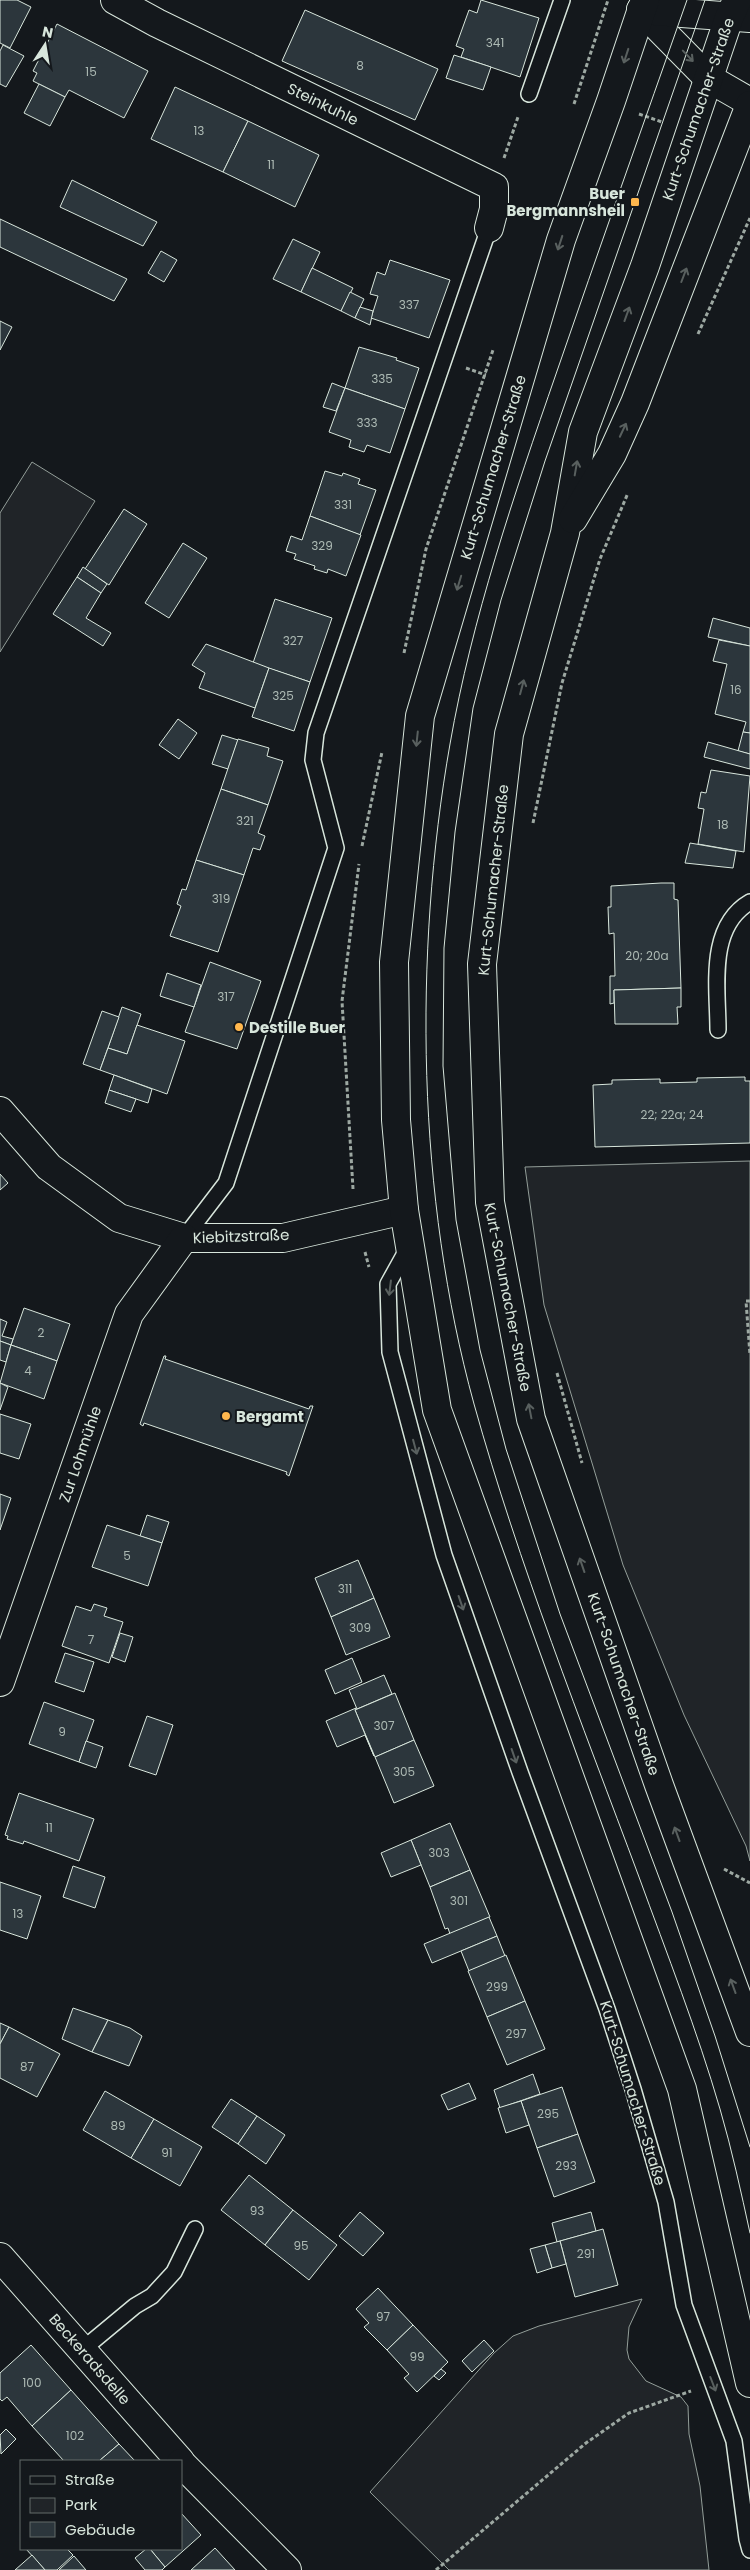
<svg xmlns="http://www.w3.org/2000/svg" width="750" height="2570" font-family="Poppins,sans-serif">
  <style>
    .green { fill: #202428; stroke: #939e99 }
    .building { fill: #2c363c; stroke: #d8e6dc }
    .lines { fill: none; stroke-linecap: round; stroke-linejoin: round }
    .lane-casing { stroke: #d8e6dc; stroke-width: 18 }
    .street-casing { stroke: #d8e6dc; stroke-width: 30 }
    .secondary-casing { stroke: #d8e6dc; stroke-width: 30 }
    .primary-casing { stroke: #d8e6dc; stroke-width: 30 }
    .path { stroke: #9da8a2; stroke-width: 3; stroke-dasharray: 4 2.5; stroke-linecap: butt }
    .lane { stroke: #14181c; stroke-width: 15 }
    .street { stroke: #14181c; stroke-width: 28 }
    .secondary { stroke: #14181c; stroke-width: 28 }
    .primary { stroke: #14181c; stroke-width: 28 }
    .tram { stroke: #d8e6dc; stroke-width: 1 }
    .oneway { stroke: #59605f }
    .poi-dot { fill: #ffb74d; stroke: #14181c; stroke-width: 2 }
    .labels { text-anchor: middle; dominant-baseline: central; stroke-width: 4; stroke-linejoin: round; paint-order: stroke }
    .number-label { font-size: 12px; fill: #adbab4 }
    .street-label { font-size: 15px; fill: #d8e6dc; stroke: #14181c }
    .poi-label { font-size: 15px; font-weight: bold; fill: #d8e6dc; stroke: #14181c; text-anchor: start }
  </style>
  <rect width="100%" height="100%" fill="#14181c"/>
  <g class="green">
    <polygon points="32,462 95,501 0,652 0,513"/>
    <polygon points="750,1161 750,1861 746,1846 684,1715 623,1565 544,1305 525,1167"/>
    <polygon points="642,2299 629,2327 627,2350 629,2359 646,2381 681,2397 688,2406 689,2434 700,2486 709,2570 449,2570 370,2492 494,2353 513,2336 539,2326"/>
  </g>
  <g class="building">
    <polygon points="0,0 17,0 31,7 10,48 0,43"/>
    <polygon points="481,0 539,18 520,77 461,57 464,49 456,46 469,10 477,13"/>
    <polygon points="305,10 438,69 415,120 282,61"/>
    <polygon points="57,24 148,71 124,118 69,90 65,97 33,81 37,73 33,71"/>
    <polygon points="3,45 24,56 6,87 0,84 0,51"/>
    <polygon points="454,55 491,67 483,90 446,78"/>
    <polygon points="39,84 65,97 50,126 24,113"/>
    <polygon points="175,87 248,121 223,172 151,139"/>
    <polygon points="248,121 319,155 295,207 223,172"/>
    <polygon points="72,180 157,222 143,246 60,207"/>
    <polygon points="0,219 127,279 114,301 0,247"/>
    <polygon points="293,239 320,252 301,292 273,279"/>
    <polygon points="161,251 177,260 164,282 148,273"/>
    <polygon points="390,260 450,280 429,338 371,318 378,296 370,294 377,272 385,275"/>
    <polygon points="312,268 353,288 341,311 301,292"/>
    <polygon points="350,292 364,299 355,318 341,311"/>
    <polygon points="360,307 373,311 370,325 355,318"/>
    <polygon points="0,321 12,327 0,350"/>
    <polygon points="359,347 397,358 396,360 419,368 405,409 345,388"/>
    <polygon points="332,383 345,388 336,411 323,407"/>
    <polygon points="345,388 405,409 390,453 367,445 364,452 349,447 351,440 329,432"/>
    <polygon points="325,471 342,476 343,473 360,479 358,484 376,490 360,535 310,516"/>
    <polygon points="124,509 147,524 109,585 85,569"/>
    <polygon points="310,516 361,535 346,576 328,569 327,573 314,569 315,566 294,559 296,554 286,551 291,536 302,540"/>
    <polygon points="183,543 207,558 169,618 145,603"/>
    <polygon points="83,567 107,584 101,593 77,577"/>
    <polygon points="77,577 101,593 86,618 111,633 103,646 53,614"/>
    <polygon points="275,599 332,618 310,682 253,663"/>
    <polygon points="713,618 750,628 750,646 708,637"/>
    <polygon points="719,640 750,646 750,733 743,732 746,722 715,714 727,664 713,661"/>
    <polygon points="206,644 269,668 255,708 199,688 205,673 192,665"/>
    <polygon points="269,668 310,682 294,731 252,717"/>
    <polygon points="178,719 197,733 179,759 159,745"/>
    <polygon points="743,732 750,733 750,754 738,751"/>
    <polygon points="222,735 238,740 228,769 212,764"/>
    <polygon points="238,739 269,748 267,756 283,761 268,805 221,789"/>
    <polygon points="708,742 750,754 750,769 704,757"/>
    <polygon points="711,770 750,776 744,852 698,844 704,809 698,808 701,792 706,793"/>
    <polygon points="221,789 268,805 258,833 265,836 260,850 253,848 244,875 196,860"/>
    <polygon points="690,843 736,851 733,868 685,863"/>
    <polygon points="196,860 244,875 218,952 170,936 181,906 177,904 182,889 186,890"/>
    <polygon points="661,883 674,883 674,899 678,900 681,988 614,990 614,1003 610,1004 610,976 615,976 614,933 609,934 608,907 611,907 611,886"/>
    <polygon points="210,962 261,981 237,1049 185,1032"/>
    <polygon points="167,973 201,985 194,1007 160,996"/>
    <polygon points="681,988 681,1007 677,1007 678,1024 615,1024 614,990"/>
    <polygon points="122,1007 141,1014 127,1054 108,1048"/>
    <polygon points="102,1011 119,1017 100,1070 83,1064"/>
    <polygon points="137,1025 185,1041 167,1094 100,1070 108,1048 127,1054"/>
    <polygon points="114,1075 152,1089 148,1103 109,1090"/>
    <polygon points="745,1077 745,1081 750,1081 750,1143 595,1147 593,1085 612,1084 612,1080 660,1079 660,1083 697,1082 697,1078"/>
    <polygon points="109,1090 136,1099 131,1112 105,1103"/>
    <polygon points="0,1174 8,1183 0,1190"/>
    <polygon points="24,1308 70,1324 57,1361 11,1345"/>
    <polygon points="0,1319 7,1322 2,1336 13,1339 11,1345 0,1341"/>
    <polygon points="0,1341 11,1345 6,1362 0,1360"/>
    <polygon points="11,1345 57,1361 44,1399 0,1383"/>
    <polygon points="164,1356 166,1356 165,1359 309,1409 310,1406 313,1406 289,1476 286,1474 287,1472 144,1423 143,1426 140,1424"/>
    <polygon points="0,1383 8,1387 0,1410"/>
    <polygon points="0,1414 31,1424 19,1459 0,1453"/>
    <polygon points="0,1494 11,1498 0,1530"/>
    <polygon points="147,1515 169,1522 162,1543 140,1536"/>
    <polygon points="107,1525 162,1543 148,1586 92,1567"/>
    <polygon points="358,1560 374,1598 331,1617 315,1578"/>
    <polygon points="374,1598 390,1637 346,1655 331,1617"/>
    <polygon points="94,1604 107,1608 104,1616 123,1622 109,1663 62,1646 76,1606 91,1611"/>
    <polygon points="120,1633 133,1637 125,1662 112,1657"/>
    <polygon points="65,1653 94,1662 84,1692 55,1682"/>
    <polygon points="352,1658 362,1682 335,1694 325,1670"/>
    <polygon points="384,1675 392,1694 357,1709 349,1690"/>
    <polygon points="395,1693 414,1740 375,1757 355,1710"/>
    <polygon points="44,1702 94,1720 79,1762 29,1744"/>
    <polygon points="356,1708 355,1710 374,1756 365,1735 337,1747 326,1721"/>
    <polygon points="147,1716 173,1725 156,1775 129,1766"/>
    <polygon points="414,1740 434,1786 394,1803 375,1757"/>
    <polygon points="86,1741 103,1747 96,1768 79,1762"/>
    <polygon points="19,1793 94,1819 79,1861 24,1841 23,1844 7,1839 8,1836 5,1835"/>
    <polygon points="450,1823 470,1870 430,1887 411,1840"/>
    <polygon points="411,1840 421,1865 391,1877 381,1853"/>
    <polygon points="73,1866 105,1877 95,1908 63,1897"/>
    <polygon points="470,1870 490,1917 450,1934 448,1928 445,1929 430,1887"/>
    <polygon points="0,1882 41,1896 27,1939 0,1930"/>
    <polygon points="489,1917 497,1936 432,1963 424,1944"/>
    <polygon points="497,1936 505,1956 469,1971 461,1951"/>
    <polygon points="506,1955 525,2001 487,2017 468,1971"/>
    <polygon points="525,2001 545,2049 507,2065 487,2017"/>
    <polygon points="73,2008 108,2020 92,2052 62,2039"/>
    <polygon points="108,2020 130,2028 142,2036 129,2066 92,2052"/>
    <polygon points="0,2023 9,2027 0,2044"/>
    <polygon points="9,2027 60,2054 37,2097 0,2078 0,2044"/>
    <polygon points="533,2074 540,2094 500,2108 494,2090"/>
    <polygon points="469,2083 476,2099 448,2110 441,2095"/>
    <polygon points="562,2087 578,2134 537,2148 521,2101"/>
    <polygon points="105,2091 154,2119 131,2158 83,2130"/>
    <polygon points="231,2099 257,2116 238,2144 212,2127"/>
    <polygon points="521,2101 529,2125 506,2133 498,2108"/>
    <polygon points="257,2116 285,2135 266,2164 238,2144"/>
    <polygon points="154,2119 202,2147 180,2186 131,2158"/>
    <polygon points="578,2134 595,2182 554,2197 537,2148"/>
    <polygon points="249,2175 293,2210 265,2245 221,2210"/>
    <polygon points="293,2210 337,2245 309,2280 265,2245"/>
    <polygon points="360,2212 384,2233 363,2256 339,2236"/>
    <polygon points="591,2212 596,2231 557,2242 552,2223"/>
    <polygon points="603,2229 618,2285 575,2297 560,2241"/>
    <polygon points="560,2241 566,2264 552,2268 545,2245"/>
    <polygon points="545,2245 552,2268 537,2273 530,2249"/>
    <polygon points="378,2288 413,2325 387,2350 364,2327 369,2323 356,2309"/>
    <polygon points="413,2325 448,2362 417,2392 404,2378 409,2374 387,2350"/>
    <polygon points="484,2340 494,2351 472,2372 462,2361"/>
    <polygon points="31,2345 71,2390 32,2426 7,2397 2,2401 0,2399 0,2373"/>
    <polygon points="441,2369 446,2373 439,2380 434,2376"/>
    <polygon points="71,2390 119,2444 99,2461 64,2461 32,2426"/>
    <polygon points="6,2429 16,2439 1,2454 0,2435"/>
    <polygon points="119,2444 135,2461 99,2461"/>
    <polygon points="181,2513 201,2535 165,2567 150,2549 181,2549"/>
    <polygon points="215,2548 235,2570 191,2570"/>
    <polygon points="26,2549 67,2549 73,2555 57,2570 45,2570"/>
    <polygon points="146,2549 150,2549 165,2567 162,2570 145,2570 135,2558"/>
    <polygon points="32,2555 45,2570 15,2570"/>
    <polygon points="74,2556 86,2570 59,2570"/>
  </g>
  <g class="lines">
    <defs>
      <g id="lane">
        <polyline points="529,94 562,0"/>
        <path d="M718,1030C718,988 707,927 750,902"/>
        <polyline points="184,1238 226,1183 336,848 313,760 316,733 489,228"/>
        <polyline points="408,1248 388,1284 390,1352 444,1555 520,1772 607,2009 633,2089 666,2202 684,2305 734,2441 747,2539 750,2550"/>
        <polyline points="82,2350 135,2306 152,2296 174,2272 195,2229"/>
      </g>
      <g id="street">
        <polyline points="115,0 157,23 494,187 494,209 489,228"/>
        <polyline points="0,1111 49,1167 119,1218 184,1238 283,1238 404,1210"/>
        <polyline points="0,1682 129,1314 184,1238"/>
        <polyline points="0,2257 180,2461"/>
        <polyline points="181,2463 287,2570"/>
      </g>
      <g id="secondary">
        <polyline points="641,10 708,78 750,102"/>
        <polyline points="641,10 750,18"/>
      </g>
      <g id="primary">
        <polyline points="645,0 611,101 561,240 420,716 394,962 396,1120 404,1210 437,1410 682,2089 750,2383"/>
        <polyline points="737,0 729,18 645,266 583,432 565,533 509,734 482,964 490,1202 531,1419 659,1785 750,2032"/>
        <polyline points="573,519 612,454 635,403 750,105"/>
      </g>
    </defs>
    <use href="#lane" class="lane-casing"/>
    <use href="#street" class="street-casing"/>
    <use href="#secondary" class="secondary-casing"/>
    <use href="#primary" class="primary-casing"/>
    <g class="path">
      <polyline points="574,104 608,0"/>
      <polyline points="639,114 662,122"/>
      <polyline points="504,158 518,117"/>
      <polyline points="698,334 750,218"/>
      <polyline points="466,368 486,375"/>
      <polyline points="404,653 426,549 493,350"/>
      <polyline points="533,823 562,683 600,559 628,493"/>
      <polyline points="362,846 382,752"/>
      <polyline points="353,1189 342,1001 359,864"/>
      <polyline points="365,1252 369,1267"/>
      <polyline points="750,1301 746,1301 750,1355"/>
      <polyline points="557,1373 582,1463"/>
      <polyline points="724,1869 750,1883"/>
      <polyline points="436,2570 586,2443 629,2413 691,2391"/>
    </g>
    <use href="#lane" class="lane"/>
    <use href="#street" class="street"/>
    <use href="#secondary" class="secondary"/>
    <use href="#primary" class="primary"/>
    <g class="tram">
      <path d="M687,0C643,125 599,249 556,374C514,495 472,618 450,744C413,955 417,1197 474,1404C519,1565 581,1721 639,1877C667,1954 697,2030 720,2109C732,2150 741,2192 750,2233"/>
      <polyline points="705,0 545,461 501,600 473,708 455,832 444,948 443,1066 456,1220 480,1350 506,1449 560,1614 672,1912 715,2036 750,2147"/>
    </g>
  </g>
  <defs><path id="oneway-shaft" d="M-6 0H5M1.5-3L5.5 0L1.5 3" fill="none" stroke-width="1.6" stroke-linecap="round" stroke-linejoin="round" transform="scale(1.25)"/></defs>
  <g class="oneway">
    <use href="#oneway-shaft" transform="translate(626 56) rotate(108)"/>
    <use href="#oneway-shaft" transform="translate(688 56) rotate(46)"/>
    <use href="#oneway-shaft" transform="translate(560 243) rotate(108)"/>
    <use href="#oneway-shaft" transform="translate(684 275) rotate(-69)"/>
    <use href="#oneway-shaft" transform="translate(627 314) rotate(-70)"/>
    <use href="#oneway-shaft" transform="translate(623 430) rotate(-65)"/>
    <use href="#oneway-shaft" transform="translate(576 468) rotate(-80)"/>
    <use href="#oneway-shaft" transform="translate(459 583) rotate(107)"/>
    <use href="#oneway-shaft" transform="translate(522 687) rotate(-75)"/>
    <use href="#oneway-shaft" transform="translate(417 739) rotate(96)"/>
    <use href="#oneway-shaft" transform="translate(390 1288) rotate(97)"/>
    <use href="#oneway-shaft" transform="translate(530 1411) rotate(-101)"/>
    <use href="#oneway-shaft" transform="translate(415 1447) rotate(75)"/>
    <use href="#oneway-shaft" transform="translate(582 1565) rotate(-109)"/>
    <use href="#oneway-shaft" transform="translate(461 1603) rotate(71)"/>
    <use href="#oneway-shaft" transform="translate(514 1756) rotate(71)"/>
    <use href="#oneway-shaft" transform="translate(677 1834) rotate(-110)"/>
    <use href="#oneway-shaft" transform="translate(733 1986) rotate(-110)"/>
    <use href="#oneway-shaft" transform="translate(713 2384) rotate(69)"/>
  </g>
  <g class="poi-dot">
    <rect x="630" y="197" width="10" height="10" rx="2.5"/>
    <circle cx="239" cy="1027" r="5"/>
    <circle cx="226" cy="1416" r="5"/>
  </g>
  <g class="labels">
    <g class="number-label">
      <text x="495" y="42">341</text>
      <text x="360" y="65">8</text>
      <text x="91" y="71">15</text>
      <text x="199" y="130">13</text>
      <text x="271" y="164">11</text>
      <text x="409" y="304">337</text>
      <text x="382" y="378">335</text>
      <text x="367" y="422">333</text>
      <text x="343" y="504">331</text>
      <text x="322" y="545">329</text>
      <text x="293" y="640">327</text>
      <text x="736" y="689">16</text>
      <text x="283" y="695">325</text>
      <text x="245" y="820">321</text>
      <text x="723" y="824">18</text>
      <text x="221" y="898">319</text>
      <text x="647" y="955">20; 20a</text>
      <text x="226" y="996">317</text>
      <text x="672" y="1114">22; 22a; 24</text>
      <text x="41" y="1332">2</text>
      <text x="28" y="1370">4</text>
      <text x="127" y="1555">5</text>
      <text x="345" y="1588">311</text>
      <text x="360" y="1627">309</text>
      <text x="91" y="1639">7</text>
      <text x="384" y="1725">307</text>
      <text x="62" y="1731">9</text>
      <text x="404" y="1771">305</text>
      <text x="49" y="1827">11</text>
      <text x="439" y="1852">303</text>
      <text x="459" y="1900">301</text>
      <text x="18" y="1913">13</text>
      <text x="497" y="1986">299</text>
      <text x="516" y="2033">297</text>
      <text x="27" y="2066">87</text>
      <text x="548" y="2113">295</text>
      <text x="118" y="2125">89</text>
      <text x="167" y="2152">91</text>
      <text x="566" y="2165">293</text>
      <text x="257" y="2210">93</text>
      <text x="301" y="2245">95</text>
      <text x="586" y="2253">291</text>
      <text x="383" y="2316">97</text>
      <text x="417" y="2356">99</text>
      <text x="32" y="2382">100</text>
      <text x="75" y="2435">102</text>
    </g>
    <g class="street-label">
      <text transform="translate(323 104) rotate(26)">Steinkuhle</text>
      <text transform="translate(698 109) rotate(-71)">Kurt-Schumacher-Straße</text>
      <text transform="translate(493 467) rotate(-73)">Kurt-Schumacher-Straße</text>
      <text transform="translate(493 880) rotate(-84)">Kurt-Schumacher-Straße</text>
      <text transform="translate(241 1236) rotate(-2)">Kiebitzstraße</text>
      <text transform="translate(508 1297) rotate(79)">Kurt-Schumacher-Straße</text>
      <text transform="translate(80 1454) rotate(-71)">Zur Lohmühle</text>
      <text transform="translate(624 1684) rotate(71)">Kurt-Schumacher-Straße</text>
      <text transform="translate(633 2093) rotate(73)">Kurt-Schumacher-Straße</text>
      <text transform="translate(90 2359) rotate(49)">Beckeradsdelle</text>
    </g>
    <g class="poi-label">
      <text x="625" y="193" text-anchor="end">Buer<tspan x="625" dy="17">Bergmannsheil</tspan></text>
      <text x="249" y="1027">Destille Buer</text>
      <text x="236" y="1416">Bergamt</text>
    </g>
  </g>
  <rect x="20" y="2460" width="162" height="90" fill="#14181c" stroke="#626a69"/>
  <rect x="30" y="2476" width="25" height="8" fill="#14181c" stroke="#626a69"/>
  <text x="65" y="2485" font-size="15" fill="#d8e6dc">Straße</text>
  <rect x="30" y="2498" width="25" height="15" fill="#202428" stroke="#626a69"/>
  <text x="65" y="2510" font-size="15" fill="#d8e6dc">Park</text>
  <rect x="30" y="2522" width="25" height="15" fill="#2c363c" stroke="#626a69"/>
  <text x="65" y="2535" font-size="15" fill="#d8e6dc">Gebäude</text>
  <g transform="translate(45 45) rotate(12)" stroke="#14181c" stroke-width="4" paint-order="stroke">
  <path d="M0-4L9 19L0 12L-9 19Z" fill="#d8e6dc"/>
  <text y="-8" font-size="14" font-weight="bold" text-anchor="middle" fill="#d8e6dc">N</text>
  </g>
</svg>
